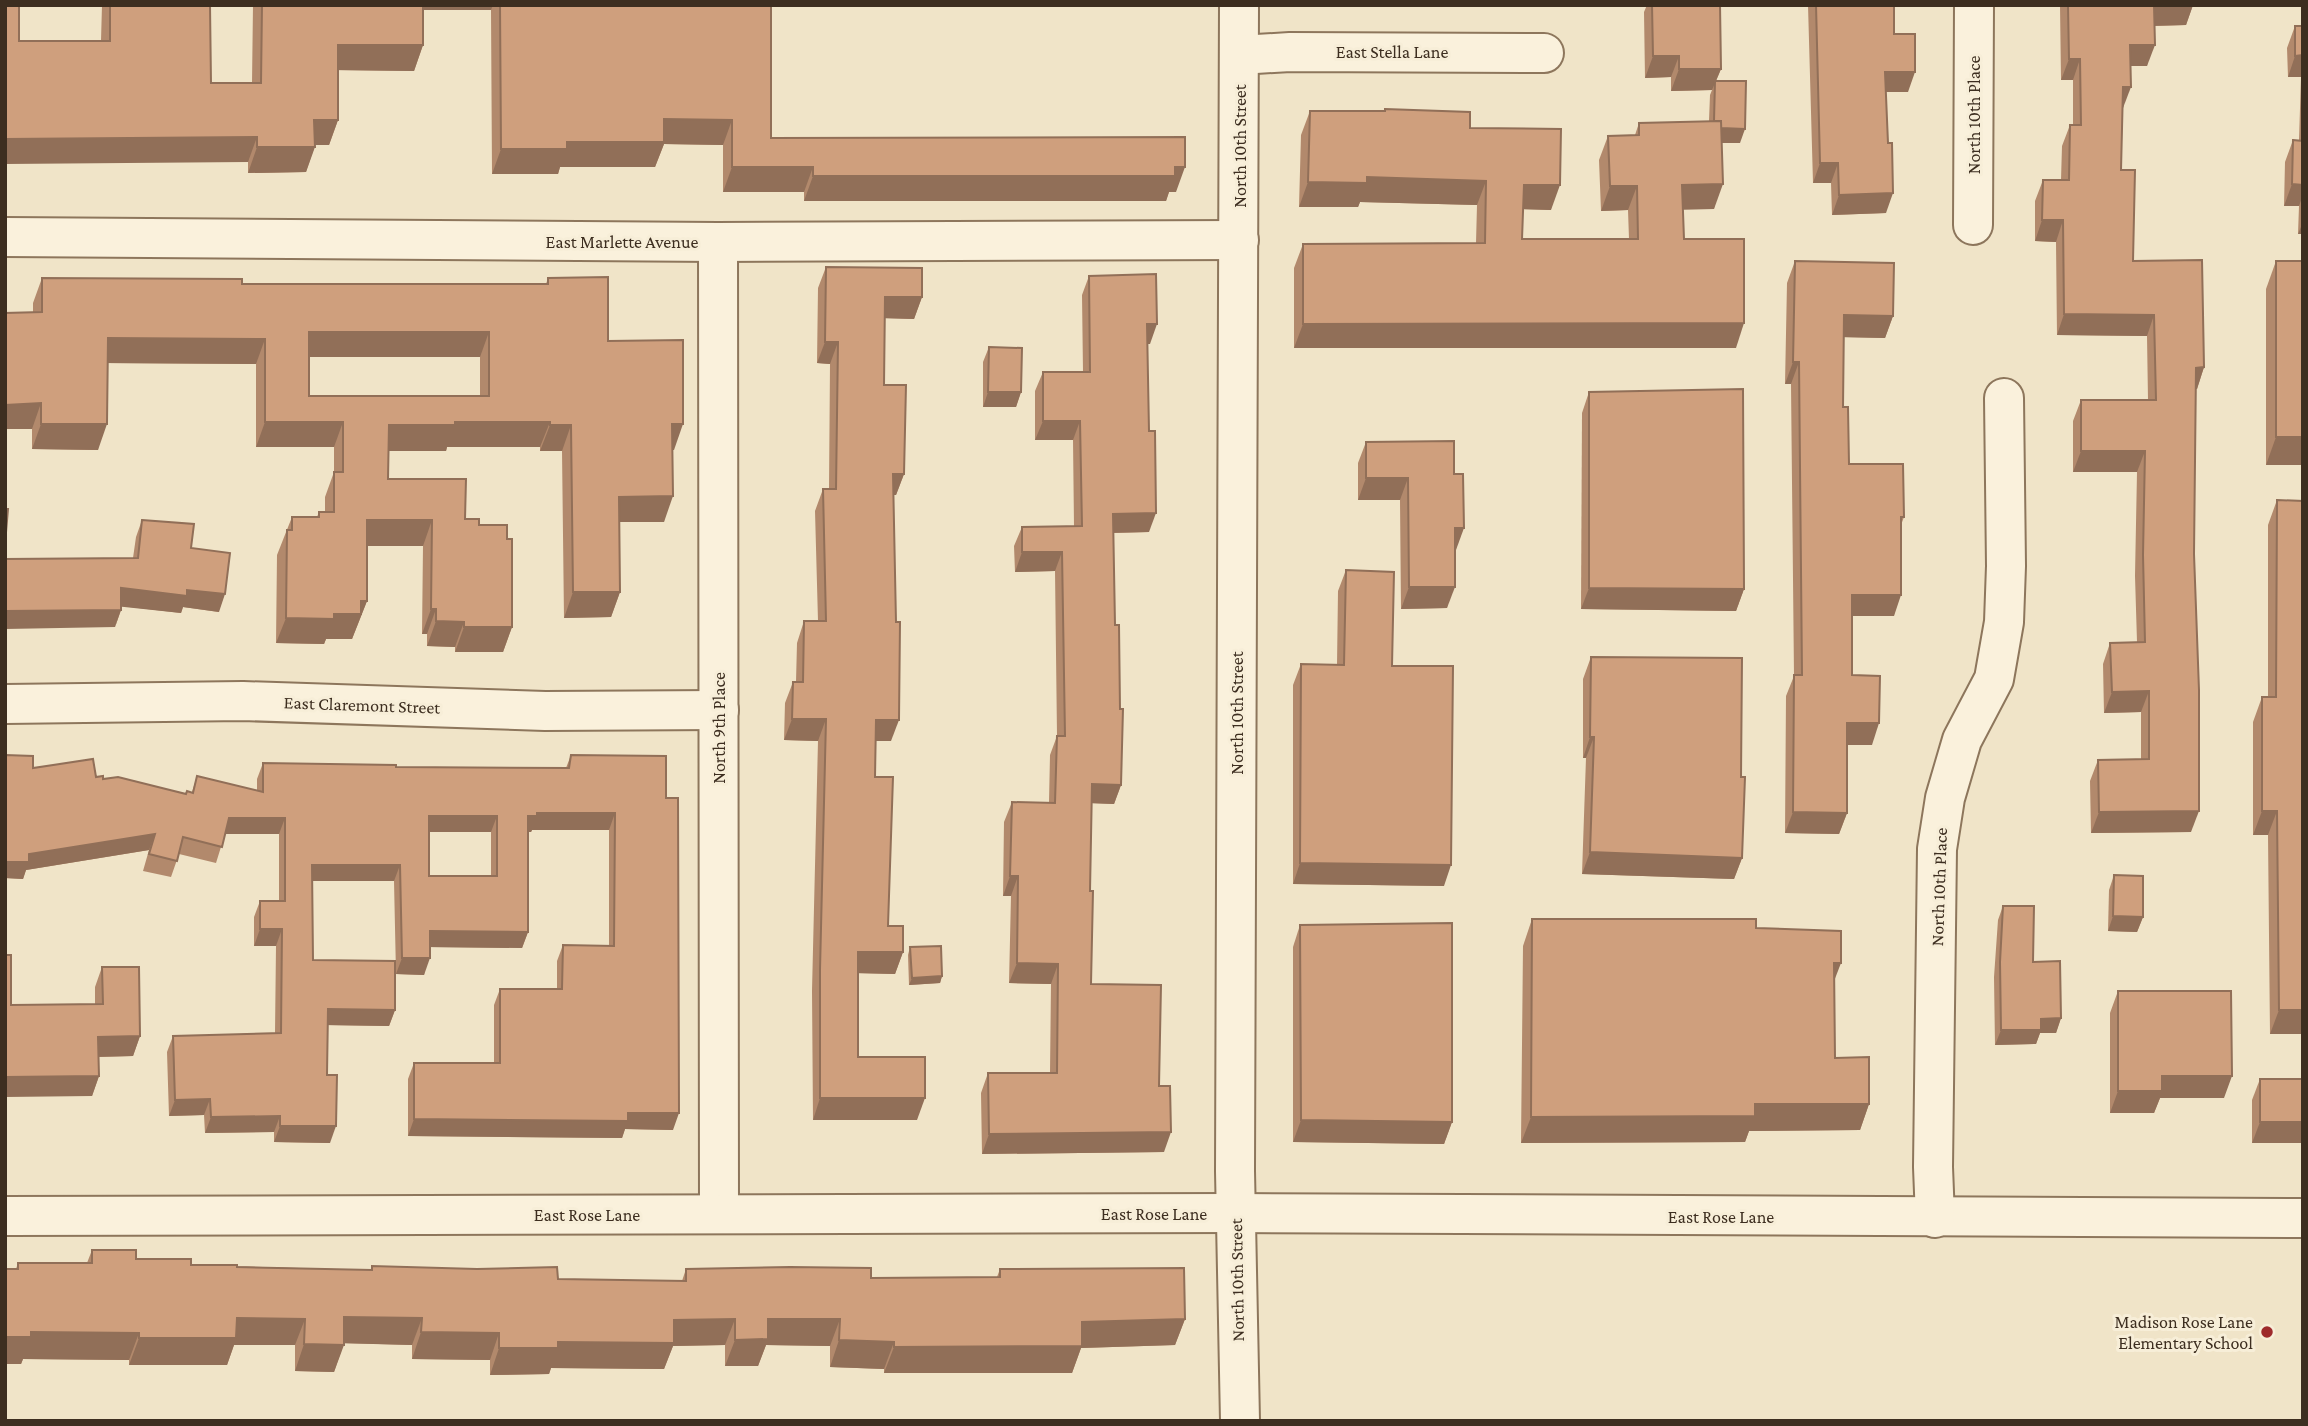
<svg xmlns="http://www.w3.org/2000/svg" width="2308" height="1426" font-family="'Crimson Pro',serif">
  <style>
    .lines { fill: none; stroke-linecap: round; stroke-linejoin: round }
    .minor-casing { stroke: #8d765c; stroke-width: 42 }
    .minor { stroke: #faf1dc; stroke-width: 38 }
    .wall { fill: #b2896c; fill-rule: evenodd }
    .shaded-wall { fill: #916f58 }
    .building { fill: #cf9f7d; stroke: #916f58; stroke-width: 2; fill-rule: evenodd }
    .poi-dot { fill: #9e2a2b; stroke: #f7eed8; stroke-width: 2.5 }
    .labels { text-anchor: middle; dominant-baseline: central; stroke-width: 6; stroke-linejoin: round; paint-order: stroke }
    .street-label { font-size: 18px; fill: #3d2e20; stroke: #f7eed8 }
    .poi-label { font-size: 18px; fill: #3d2e20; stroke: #f7eed8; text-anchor: end }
  </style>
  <rect width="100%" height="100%" fill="#f0e4c8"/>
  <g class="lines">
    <defs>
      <g id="minor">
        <polyline points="1239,5 1235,1171 1240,1421"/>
        <polyline points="1240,55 1290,52 1544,53"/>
        <polyline points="1973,225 1974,5"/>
        <polyline points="5,237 718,242 1239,240"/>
        <polyline points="718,242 719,1214"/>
        <polyline points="5,704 243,701 545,711 719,710"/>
        <polyline points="5,1216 1235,1213 2303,1218"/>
        <polyline points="1935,1218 1933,1167 1937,849 1945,798 1962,740 1994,679 2004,622 2006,566 2004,398"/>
      </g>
    </defs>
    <use href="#minor" class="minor-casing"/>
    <use href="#minor" class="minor"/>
  </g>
  <g class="wall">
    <polygon points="102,5 210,5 211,83 252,83 253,5 771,5 771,138 1176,192 1169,192 1166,201 804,201 804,192 723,192 723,145 664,144 655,167 560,167 558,174 492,174 491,10 423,10 423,45 414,71 338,70 338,120 329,145 315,145 306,172 248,173 248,162 19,41 101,41"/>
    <polygon points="1647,5 1720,5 1721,69 1716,81 1740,143 1721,143 1714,209 1683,209 1684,239 1736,348 1294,348 1294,268 1303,244 1476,243 1477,205 1360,202 1358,207 1299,207 1301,135 1310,111 1470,128 1551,210 1523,209 1522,239 1629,239 1628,210 1601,211 1599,160 1608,136 1635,135 1639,123 1709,121 1710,95 1712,90 1671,91 1671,77 1645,78 1644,12"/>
    <polygon points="1808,5 1894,5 1894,34 1908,92 1886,92 1886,213 1832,215 1831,183 1813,183"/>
    <polygon points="2060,5 2193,5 2186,25 2154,26 2147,66 2131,66 2123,108 2121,170 2133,261 2204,367 2197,389 2195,389 2191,832 2091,833 2090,781 2098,760 2141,759 2141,712 2104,713 2103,664 2110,643 2137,642 2135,576 2137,472 2073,472 2073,421 2081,400 2148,400 2147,336 2057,335 2056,242 2035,241 2035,201 2043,180 2061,180 2062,146 2070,125 2073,125 2073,80 2061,80"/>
    <polygon points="2301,5 2303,5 2303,234 2298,234 2299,206 2284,206 2285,162 2293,140 2299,140 2301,77 2288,77 2287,48 2295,26 2301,26"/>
    <polygon points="1795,261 1893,316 1885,338 1844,337 1843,407 1849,464 1904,517 1901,525 1894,616 1852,616 1852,675 1872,745 1847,745 1847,813 1839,834 1785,833 1786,696 1794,676 1791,384 1785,384 1787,283"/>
    <polygon points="2276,261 2303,261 2303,465 2266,465 2266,289"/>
    <polygon points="826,267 922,297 914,319 885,318 884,385 904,474 896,495 894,495 891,741 876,741 875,777 888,926 903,952 895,974 858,973 858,1057 917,1120 813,1120 812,991 818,741 784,740 785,703 793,682 796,682 797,643 804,621 818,621 815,511 823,489 829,489 830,364 817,363 818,288"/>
    <polygon points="1089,276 1150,344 1147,344 1149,532 1113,533 1115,625 1121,785 1114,804 1092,803 1090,891 1091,984 1159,1086 1164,1152 982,1154 981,1093 988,1073 1050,1073 1051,984 1009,983 1011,896 1003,896 1004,822 1012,802 1049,803 1050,755 1057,736 1055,571 1015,572 1014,546 1022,527 1074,526 1073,440 1035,440 1035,391 1043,372 1083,372 1082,295"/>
    <path d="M42,278L242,284H546L548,278L608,341L674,450H672L664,522H619L620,592L611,617L564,618L562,451H540V447H447L446,451H389L388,479L465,519L507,539L512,627L503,652H455V647L427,646V634H422L423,546H367V601L352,639H326L324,644L276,643L277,555L292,517H317L319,512H325V497L334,472V447H256V364L107,363L98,450L32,449V429H5V313L33,312V303ZM309,357H480V396H309Z"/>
    <polygon points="989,347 1021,392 1016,407 983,407 983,362"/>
    <polygon points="1589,392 1744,589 1736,611 1581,609 1582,413"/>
    <polygon points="1366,442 1454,474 1456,550 1455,550 1447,608 1401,609 1400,500 1358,500 1358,463"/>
    <polygon points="2277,500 2303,501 2303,1034 2270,1034 2268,835 2253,835 2253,722 2262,697 2268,697 2268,525"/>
    <polygon points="142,520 191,548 219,612 183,607 181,613 121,606 121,610 115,627 133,558 136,537"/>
    <polygon points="1346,570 1392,666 1444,886 1293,884 1293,685 1301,664 1337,665 1338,591"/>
    <polygon points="1591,657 1741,777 1742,858 1734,879 1582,874 1586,758 1583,758 1583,679"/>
    <path d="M5,755L33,768L96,777L185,794L192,792L197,776L257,791V779L263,763L396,767L566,768L571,755L666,798L673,1130L625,1129L622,1138L408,1136V1079L414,1063H494V1005L500,989H557V961L563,945L609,946V830H532L531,832H528V932L522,948L430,947L424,975L396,974L394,881H312L313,960L395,1010L389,1026L328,1025L327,1075L330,1143L274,1142V1132L205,1133L204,1115L169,1116L167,1052L173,1036L275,1033L276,946H254V917L260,901H279V834H225L216,863L179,854L171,877L143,871L149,850L26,870L23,879L5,878ZM429,832H491V876H429Z"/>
    <polygon points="2114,875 2143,917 2137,932 2108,931 2109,890"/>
    <polygon points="2003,906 2061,1018 2056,1033 2040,1033 2036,1044 1995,1045 1994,977 1998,920"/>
    <polygon points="1532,919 1756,928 1834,980 1835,1058 1869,1104 1860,1130 1749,1131 1745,1142 1521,1143 1523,946"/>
    <polygon points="1300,925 1452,1122 1444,1144 1293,1142 1293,947"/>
    <polygon points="910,947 942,976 940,983 909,985 908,955"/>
    <polygon points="102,967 140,1036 133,1056 99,1057 99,1076 92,1096 11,1005 95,1004 95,987"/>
    <polygon points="2118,991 2224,1098 2160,1098 2154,1113 2110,1113 2110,1013"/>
    <polygon points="2260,1079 2303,1079 2303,1143 2252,1143 2252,1100"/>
    <polygon points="92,1250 136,1259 191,1265 371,1270 372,1266 558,1279 682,1281 686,1269 871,1278 997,1277 1000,1269 1185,1319 1175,1345 1081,1348 1072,1373 884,1373 884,1369 830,1367 830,1346 766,1345 758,1366 725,1366 725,1345 673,1346 664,1369 551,1368 549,1374 490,1375 490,1360 412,1359 412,1345 344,1343 334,1372 295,1371 295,1345 234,1345 227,1365 129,1365 129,1360 23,1359 21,1364 16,1269 18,1263 87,1263"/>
  </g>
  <g class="shaded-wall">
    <polygon points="416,5 493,5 491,10 414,10"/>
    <polygon points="2154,5 2193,5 2186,25 2147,26"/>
    <polygon points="338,45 423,45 414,71 329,70"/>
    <polygon points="2130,45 2155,45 2147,66 2123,66"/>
    <polygon points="2303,55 2303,71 2301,77 2288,77 2295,56"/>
    <polygon points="1653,56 1679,56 1671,77 1645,78"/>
    <polygon points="2069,59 2080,59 2073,80 2061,80"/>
    <polygon points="1679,69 1721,69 1712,90 1671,91"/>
    <polygon points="1885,72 1915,72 1908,92 1878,92"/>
    <polygon points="2123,87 2131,87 2123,108 2115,108"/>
    <polygon points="664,119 732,120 723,145 664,144 655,167 560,167 558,174 492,174 501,149 567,142"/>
    <polygon points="314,120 338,120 329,145 305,145"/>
    <polygon points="1714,128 1745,129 1740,143 1709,143"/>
    <polygon points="257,137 248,162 5,164 5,139"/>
    <polygon points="257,147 315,147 306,172 248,173"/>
    <polygon points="1820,163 1838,163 1831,183 1813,183"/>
    <polygon points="732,167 813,167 804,192 723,192"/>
    <polygon points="1175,167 1185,167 1176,192 1169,192 1166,201 804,201 813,176"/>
    <polygon points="1367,177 1486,181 1477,205 1360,202 1358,207 1299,207 1308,182"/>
    <polygon points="1723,184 1714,209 1673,210 1682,185"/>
    <polygon points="2292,184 2303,185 2303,195 2299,206 2284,206"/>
    <polygon points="1524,185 1560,185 1551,210 1515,209"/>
    <polygon points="1610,186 1637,186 1628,210 1601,211"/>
    <polygon points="1893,193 1886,213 1832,215 1839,195"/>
    <polygon points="2042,220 2063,220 2056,242 2035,241"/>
    <polygon points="2303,222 2303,234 2298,234"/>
    <polygon points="885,297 922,297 914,319 877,318"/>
    <polygon points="2064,314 2154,315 2147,336 2057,335"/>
    <polygon points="1844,315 1893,316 1885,338 1836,337"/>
    <polygon points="1744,323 1736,348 1294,348 1303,324"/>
    <polygon points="1147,324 1157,324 1150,344 1139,344"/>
    <polygon points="309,332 489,332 480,357 300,357"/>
    <polygon points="108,338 265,339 256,364 98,363"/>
    <polygon points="825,342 838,342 830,364 817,363"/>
    <polygon points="1793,362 1799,362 1791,384 1785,384"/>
    <polygon points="2204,367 2197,389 2188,389 2196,368"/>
    <polygon points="988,392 1021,392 1016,407 983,407"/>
    <polygon points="41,403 32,429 5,429 5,405"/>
    <polygon points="1043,421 1080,421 1073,440 1035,440"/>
    <polygon points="265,422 343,422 334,447 256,447"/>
    <polygon points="455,422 550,422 540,447 447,447 446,451 380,451 389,425"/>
    <polygon points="41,424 107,424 98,450 32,449"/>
    <polygon points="672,424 683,424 674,450 662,450"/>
    <polygon points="550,425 571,425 562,451 540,451"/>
    <polygon points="2276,437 2303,437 2303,465 2266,465"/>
    <polygon points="2081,451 2145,451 2137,472 2073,472"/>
    <polygon points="893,474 904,474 896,495 885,495"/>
    <polygon points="1366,478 1408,478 1400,500 1358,500"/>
    <polygon points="673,496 664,522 610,522 619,497"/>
    <polygon points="1156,513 1149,532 1106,533 1113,514"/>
    <polygon points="367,520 432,520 423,546 358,546"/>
    <polygon points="1455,528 1464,528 1456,550 1447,550"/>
    <polygon points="1022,552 1062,552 1055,571 1015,572"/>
    <polygon points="1409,587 1455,587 1447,608 1401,609"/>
    <polygon points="121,588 187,590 225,594 219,612 183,607 181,613 115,606"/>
    <polygon points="1589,588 1744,589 1736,611 1581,609"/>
    <polygon points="573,592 620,592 611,617 564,618"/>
    <polygon points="1852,595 1901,595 1894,616 1844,616"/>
    <polygon points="361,601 367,601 352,639 326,639 324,644 276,643 286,618 334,614"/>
    <polygon points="431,609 436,609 427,634 422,634"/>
    <polygon points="121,610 115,627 5,629 5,611"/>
    <polygon points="436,621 464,622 455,647 427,646"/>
    <polygon points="464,627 512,627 503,652 455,652"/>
    <polygon points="2149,691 2141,712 2104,713 2112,692"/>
    <polygon points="792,719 826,719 818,741 784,740"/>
    <polygon points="876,720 899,720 891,741 868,741"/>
    <polygon points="1847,723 1879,723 1872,745 1840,745"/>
    <polygon points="1590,737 1594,737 1586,758 1583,758"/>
    <polygon points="1092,784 1121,785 1114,804 1085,803"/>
    <polygon points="2199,811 2191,832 2091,833 2099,812"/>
    <polygon points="2262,811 2277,811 2268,835 2253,835"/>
    <polygon points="1793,812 1847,813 1839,834 1785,833"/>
    <polygon points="537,813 615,813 609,830 532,830 531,832 522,832 528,816"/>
    <polygon points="429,816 497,816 491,832 423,832"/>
    <polygon points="229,818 285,818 279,834 223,834"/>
    <polygon points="155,834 149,850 26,870 23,879 5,878 5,862 29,854"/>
    <polygon points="1590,852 1742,858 1734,879 1582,874"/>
    <polygon points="1300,863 1451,865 1444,886 1293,884"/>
    <polygon points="312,865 400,865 394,881 306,881"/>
    <polygon points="1010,876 1018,876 1011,896 1003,896"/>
    <polygon points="2113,916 2143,917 2137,932 2108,931"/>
    <polygon points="260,929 282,929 276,946 254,946"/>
    <polygon points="430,931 528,932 522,948 424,947"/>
    <polygon points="858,952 903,952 895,974 851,973"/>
    <polygon points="402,958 430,958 424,975 396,974"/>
    <polygon points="1017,963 1058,964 1051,984 1009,983"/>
    <polygon points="1834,963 1841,963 1831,989"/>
    <polygon points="942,976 940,983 909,985 912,978"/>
    <polygon points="328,1009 395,1010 389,1026 322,1025"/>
    <polygon points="2279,1010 2303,1010 2303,1034 2270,1034"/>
    <polygon points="2061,1018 2056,1033 2040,1033 2036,1044 1995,1045 2001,1030 2041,1019"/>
    <polygon points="140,1036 133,1056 91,1057 98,1037"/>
    <polygon points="99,1076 92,1096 5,1097 5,1077"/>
    <polygon points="2162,1076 2232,1076 2224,1098 2160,1098 2154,1113 2110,1113 2118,1091"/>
    <polygon points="820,1098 925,1098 917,1120 813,1120"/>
    <polygon points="210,1099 204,1115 169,1116 175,1100"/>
    <polygon points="1755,1104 1869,1104 1860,1130 1749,1131 1745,1142 1521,1143 1531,1117"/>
    <polygon points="628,1113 679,1113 673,1130 625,1129 622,1138 408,1136 414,1119"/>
    <polygon points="280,1116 274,1132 205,1133 211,1117"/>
    <polygon points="1301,1120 1452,1122 1444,1144 1293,1142"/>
    <polygon points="2260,1122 2303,1122 2303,1143 2252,1143"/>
    <polygon points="280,1126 336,1126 330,1143 274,1142"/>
    <polygon points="1171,1132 1164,1152 982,1154 989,1134"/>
    <polygon points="344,1317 422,1318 412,1345 334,1343"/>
    <polygon points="237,1318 305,1319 295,1345 234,1345 227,1365 129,1365 139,1338"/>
    <polygon points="735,1319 725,1345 673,1346 664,1369 551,1368 549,1374 490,1375 499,1348 558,1342 674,1320"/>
    <polygon points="768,1319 840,1319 830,1346 766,1345 758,1366 725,1366 735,1340"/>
    <polygon points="1185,1319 1175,1345 1081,1348 1072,1373 884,1373 894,1347 1082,1322"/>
    <polygon points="31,1332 139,1333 129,1360 23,1359 21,1364 5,1364 5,1337"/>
    <polygon points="421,1332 499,1333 490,1360 412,1359"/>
    <polygon points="839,1340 894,1342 884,1369 830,1367"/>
    <polygon points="304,1344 344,1345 334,1372 295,1371"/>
  </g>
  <g class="building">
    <polygon points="5,5 19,5 19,41 110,41 110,5 210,5 211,83 261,83 262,5 423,5 423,45 338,45 338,120 314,120 315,147 257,147 257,137 5,139"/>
    <polygon points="500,5 771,5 771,138 1185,137 1185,167 1175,167 1175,176 813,176 813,167 732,167 732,120 664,119 664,142 567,142 567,149 501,149"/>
    <polygon points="1652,5 1720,5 1721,69 1679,69 1679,56 1653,56"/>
    <polygon points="1816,5 1894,5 1894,34 1915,34 1915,72 1885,72 1888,143 1892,143 1893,193 1839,195 1838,163 1820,163"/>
    <polygon points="2068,5 2154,5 2155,45 2130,45 2131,87 2123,87 2121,170 2135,170 2133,261 2202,260 2204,367 2196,368 2194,554 2199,690 2199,811 2099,812 2098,760 2149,759 2149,691 2112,692 2110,643 2145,642 2143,555 2145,451 2081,451 2081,400 2156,400 2154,315 2064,314 2063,220 2042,220 2043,180 2069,180 2070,125 2081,125 2080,59 2069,59"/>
    <polygon points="2295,26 2303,26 2303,55 2295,56"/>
    <polygon points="1715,81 1746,81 1745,129 1721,128 1721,121 1714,121"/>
    <polygon points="1385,109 1470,112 1470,128 1561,129 1560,185 1524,185 1522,239 1638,239 1637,186 1610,186 1608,136 1639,135 1639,123 1721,121 1723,184 1682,185 1684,239 1744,239 1744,323 1303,324 1303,244 1485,243 1486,181 1367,177 1367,183 1308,182 1310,111 1385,111"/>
    <polygon points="2293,140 2303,141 2303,185 2292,184"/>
    <polygon points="1795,261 1894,263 1893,316 1844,315 1843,407 1848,407 1849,464 1903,464 1904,517 1901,517 1901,595 1852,595 1852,675 1880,676 1879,723 1847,723 1847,813 1793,812 1794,675 1802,675 1799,362 1793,362"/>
    <rect x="2276" y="261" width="27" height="176"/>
    <polygon points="826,267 922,268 922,297 885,297 884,385 906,385 904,474 893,474 896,622 900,622 899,720 876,720 875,777 893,777 888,926 903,926 903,952 858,952 858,1057 925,1057 925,1098 820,1098 820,970 826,719 792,719 793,682 803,682 804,621 826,621 823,489 836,489 838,342 825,342"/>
    <polygon points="1156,274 1157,324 1147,324 1149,431 1155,431 1156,513 1113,514 1115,625 1119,625 1120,709 1123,709 1121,785 1092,784 1090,891 1093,891 1091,984 1161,985 1159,1086 1170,1086 1171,1132 989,1134 988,1073 1057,1073 1058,964 1017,963 1018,876 1010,876 1012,802 1055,803 1057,736 1065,736 1062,552 1022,552 1022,527 1082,526 1080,421 1043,421 1043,372 1090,372 1089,276"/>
    <path d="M608,277V341L683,340V424H672L673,496L619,497L620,592H573L571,425H550V422H455V425H389L388,479H466L465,519H479V525H507V539H512V627H464V622L436,621V609H431L432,520H367V601H361V614H334V619L286,618L287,530H292V517H319V512H334V472H343V422H265V339L108,338L107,424H41V403L5,405V313L42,312V278L242,279V284H548V278ZM309,332H489V396H309Z"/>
    <polygon points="989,347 1022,348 1021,392 988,392"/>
    <polygon points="1743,389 1744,589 1589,588 1589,392"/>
    <polygon points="1454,441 1454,474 1463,474 1464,528 1455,528 1455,587 1409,587 1408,478 1366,478 1366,442"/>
    <polygon points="2277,500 2303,501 2303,1010 2279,1010 2277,811 2262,811 2262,697 2276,697"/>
    <polygon points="5,509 8,509 5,544"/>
    <polygon points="142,520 194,524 191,548 230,553 225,594 187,590 187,596 121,588 121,610 5,611 5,559 138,558"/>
    <polygon points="1346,570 1394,572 1392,666 1453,666 1451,865 1300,863 1301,664 1344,665"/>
    <polygon points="1591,657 1742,658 1741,777 1745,777 1742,858 1590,852 1594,737 1590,737"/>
    <path d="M5,755L33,756V768L93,759L96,777L103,776V779L118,777L186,794L187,791L193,793L197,776L263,792V763L396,765V767L569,768L571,755L666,756V798H678L679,1113H628V1121L414,1119V1063H500V989H562L563,945L614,946L615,813H537V816H528V932L430,931V958H402L400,865H312L313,960L395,961V1010L328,1009L327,1075H337L336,1126H280V1116L211,1117L210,1099L175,1100L173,1036L281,1033L282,929H260V901H285V818H229L222,847L183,837L177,861L149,854L155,834L29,854V862H5ZM429,816H497V876H429Z"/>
    <polygon points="2114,875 2143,876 2143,917 2113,916"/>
    <polygon points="2003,906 2034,906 2033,962 2060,961 2061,1018 2041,1019 2041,1030 2001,1030 2000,962"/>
    <polygon points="1532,919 1756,919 1756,928 1841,931 1841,963 1834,963 1835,1058 1869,1057 1869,1104 1755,1104 1755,1116 1531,1117"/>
    <polygon points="1452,923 1452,1122 1301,1120 1300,925"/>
    <polygon points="941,946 942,976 912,978 910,947"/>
    <polygon points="5,955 11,955 11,1005 103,1004 102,967 139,967 140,1036 98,1037 99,1076 5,1077"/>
    <polygon points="2118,991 2231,991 2232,1076 2162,1076 2162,1091 2118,1091"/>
    <rect x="2260" y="1079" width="43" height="43"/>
    <polygon points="92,1250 136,1250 136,1259 191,1259 191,1265 237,1265 237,1267 372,1270 372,1266 477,1269 557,1267 558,1279 686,1281 686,1269 790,1267 871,1268 871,1278 1000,1277 1000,1269 1184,1268 1185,1319 1082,1322 1082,1346 894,1347 894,1342 839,1340 840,1319 768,1319 768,1339 735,1340 735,1319 674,1320 674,1343 558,1342 558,1348 499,1348 499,1333 421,1332 422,1318 344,1317 344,1345 304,1344 305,1319 237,1318 236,1338 139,1338 139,1333 31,1332 31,1337 5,1337 5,1269 18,1269 18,1263 92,1263"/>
  </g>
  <circle class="poi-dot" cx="2267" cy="1332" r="7"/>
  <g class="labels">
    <g class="street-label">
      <text x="1392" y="52">East Stella Lane</text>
      <text transform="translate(1974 115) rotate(-90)">North 10th Place</text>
      <text transform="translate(1240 146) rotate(-90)">North 10th Street</text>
      <text x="622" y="242">East Marlette Avenue</text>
      <text transform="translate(362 705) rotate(2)">East Claremont Street</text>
      <text transform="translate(1237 713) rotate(-90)">North 10th Street</text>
      <text transform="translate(719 728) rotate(-90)">North 9th Place</text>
      <text transform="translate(1939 887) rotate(-88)">North 10th Place</text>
      <text x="1154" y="1214">East Rose Lane</text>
      <text x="587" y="1215">East Rose Lane</text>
      <text x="1721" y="1217">East Rose Lane</text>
      <text transform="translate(1237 1280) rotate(-91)">North 10th Street</text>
    </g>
    <g class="poi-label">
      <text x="2253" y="1322">Madison Rose Lane<tspan x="2253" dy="21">Elementary School</tspan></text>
    </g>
  </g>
  <rect width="2308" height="1426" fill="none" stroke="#3d2e20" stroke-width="14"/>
</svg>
